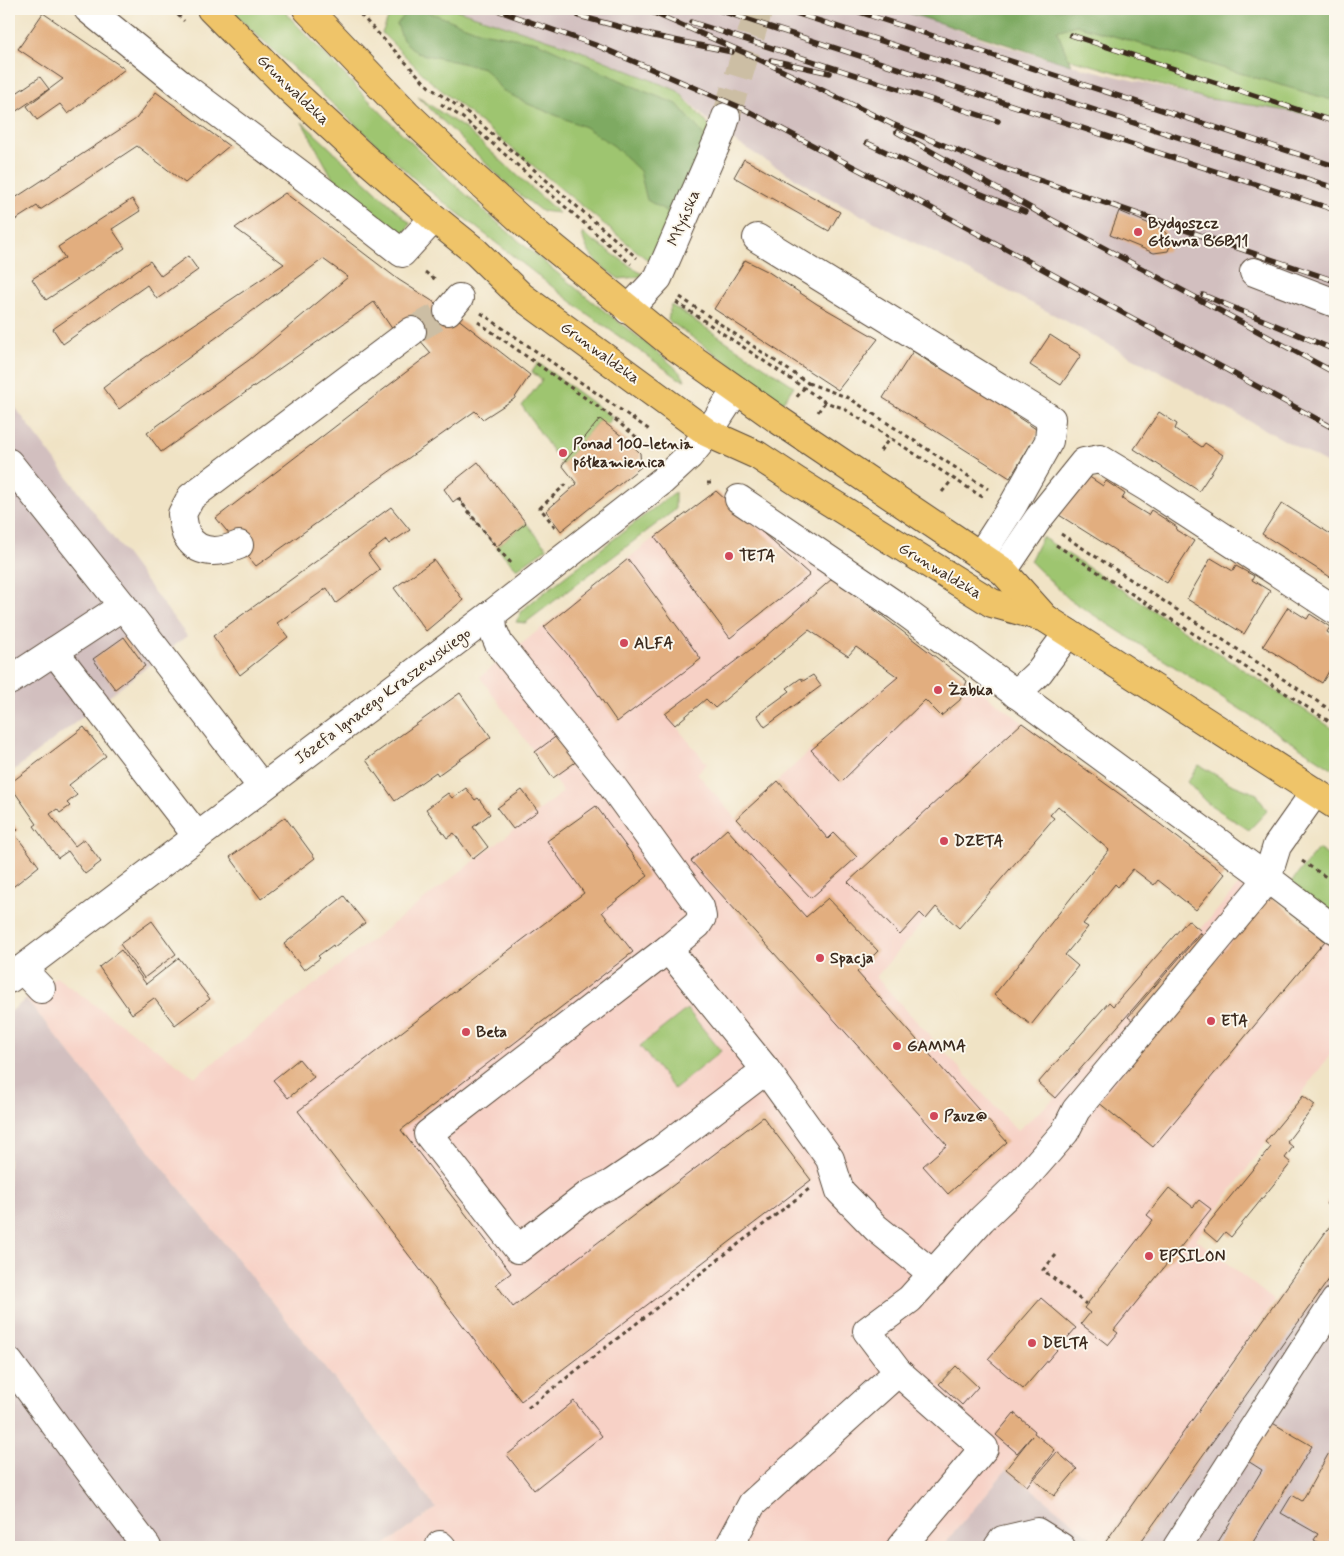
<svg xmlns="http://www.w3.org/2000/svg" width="1344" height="1556" font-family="Mynerve,sans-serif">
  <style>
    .built { fill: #f7d1c6 }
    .industrial { fill: #d2bfbf }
    .green { fill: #9ec570; stroke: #6c7847 }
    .forest { fill: #7eaa62; stroke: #5c6a40 }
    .building { fill: #e2ae7f }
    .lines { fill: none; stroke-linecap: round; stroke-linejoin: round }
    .minor-tunnel { stroke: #ccbea4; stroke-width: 28; stroke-dasharray: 28 14; stroke-linecap: butt }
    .minor-casing { stroke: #564637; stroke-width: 30 }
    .major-casing { stroke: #564637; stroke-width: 30 }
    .path { stroke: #564637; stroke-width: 3; stroke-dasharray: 4 4; stroke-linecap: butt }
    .minor { stroke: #fff; stroke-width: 28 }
    .major { stroke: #efc469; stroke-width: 28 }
    .rail-casing { stroke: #3b2a1e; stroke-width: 5.5 }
    .rail { stroke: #fbf7ec; stroke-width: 4; stroke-dasharray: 11; stroke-linecap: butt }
    .poi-dot { fill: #d1495b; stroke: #fbf7ec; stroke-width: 2 }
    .labels { text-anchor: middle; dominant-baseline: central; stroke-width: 4; stroke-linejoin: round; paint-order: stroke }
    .street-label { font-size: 16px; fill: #3b2a1e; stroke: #fbf7ec }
    .poi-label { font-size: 16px; font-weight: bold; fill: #3b2a1e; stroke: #fbf7ec; text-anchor: start }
  </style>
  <rect width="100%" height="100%" fill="#fbf7ec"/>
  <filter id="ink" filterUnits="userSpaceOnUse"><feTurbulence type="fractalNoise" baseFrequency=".02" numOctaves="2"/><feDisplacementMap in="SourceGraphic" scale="10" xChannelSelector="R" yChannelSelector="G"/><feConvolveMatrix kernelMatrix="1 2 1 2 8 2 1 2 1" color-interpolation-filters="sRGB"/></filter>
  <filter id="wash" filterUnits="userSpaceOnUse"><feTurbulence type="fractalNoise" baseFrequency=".0096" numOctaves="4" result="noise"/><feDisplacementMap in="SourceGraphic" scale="20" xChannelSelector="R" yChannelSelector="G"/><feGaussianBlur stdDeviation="1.12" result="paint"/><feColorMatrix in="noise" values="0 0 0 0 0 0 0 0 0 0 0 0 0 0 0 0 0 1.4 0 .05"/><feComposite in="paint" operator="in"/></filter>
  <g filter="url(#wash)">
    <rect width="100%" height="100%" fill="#f0e3c5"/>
    <polygon class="built" points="716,491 833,578 758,644 666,714 707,764 697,773 736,819 811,750 928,650 1070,759 936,907 876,977 1017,1131 1055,1098 1245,878 1269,895 1335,949 1335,1048 1196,1239 1275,1301 1102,1547 1007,1469 942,1547 382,1547 436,1508 374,1428 26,999 56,977 195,1077 563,792 480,677 655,537"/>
    <g class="industrial">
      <polygon points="454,9 898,9 1001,45 1071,65 1204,98 1335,118 1335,468 1064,320 826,197 721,133 678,91 571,47"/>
      <polygon points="9,399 187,636 9,774"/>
      <polygon points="26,999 374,1428 436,1508 382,1547 9,1547 9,1013"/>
      <polygon points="1335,1219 1335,1547 942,1547 1007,1469 1102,1546"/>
    </g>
    <g class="green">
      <path d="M233,9H282C331,61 381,114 433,164C482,211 535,255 588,298C603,311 683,368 685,380L678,378L586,313L418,182L232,12Z"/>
      <polygon points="392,9 454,9 571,47 678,91 715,132 667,276 429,80 382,33"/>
      <polygon points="913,9 1335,9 1335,118 1204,98 999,38"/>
      <polygon points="418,97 467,130 559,213 541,211 510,187"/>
      <polygon points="302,122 410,223 400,245 343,197"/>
      <path d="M582,233L645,276L619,279C600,265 587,258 582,233Z"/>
      <polygon points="671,305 794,386 783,402 668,320"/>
      <polygon points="538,363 612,417 607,424 599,420 562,465 522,406 542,380 532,372"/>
      <polygon points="675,492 675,510 525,623 516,622 522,611 532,602"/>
      <polygon points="526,523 547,548 517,569 496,547"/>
      <polygon points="1042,537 1335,730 1335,770 1069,599 1030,561"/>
      <polygon points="1199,765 1231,784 1257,794 1267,811 1249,830 1206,802 1187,782"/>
      <polygon points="1318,849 1335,860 1335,920 1289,885"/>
      <polygon points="687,1009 721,1051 674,1089 640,1046"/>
    </g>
    <g class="forest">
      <polygon points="896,9 1335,9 1335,101 1076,25 1057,31 1071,65"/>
      <polygon points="408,11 426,11 481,32 537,42 646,92 677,104 703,134 702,153 688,192 668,212 647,200 640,171 614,146 585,127 528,104 502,90 484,68 417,53 403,40 397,24"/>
    </g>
    <g id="blocks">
      <g class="building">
        <polygon points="43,13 125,69 68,114 60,104 37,120 27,106 63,79 18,49"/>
        <polygon points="40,77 49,89 9,116 9,98"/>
        <polygon points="156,92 229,146 185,183 137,146 40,210 37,206 9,224 9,202 136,119"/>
        <polygon points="744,159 840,212 829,231 734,177"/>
        <polygon points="285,193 399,280 448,311 530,375 514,399 483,419 475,411 256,566 216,518 431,353 412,331 395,333 374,302 161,452 147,433 249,360 348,277 323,259 119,409 103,388 131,367 284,264 235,228"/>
        <polygon points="132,199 140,211 112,229 125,248 46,300 32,279 65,258 58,247"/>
        <polygon points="1119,211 1164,230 1171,243 1168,251 1154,253 1110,235"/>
        <polygon points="188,256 198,270 157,299 147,285 63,344 53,329 150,261 161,276"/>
        <polygon points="745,260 767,271 817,304 878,339 838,390 714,309"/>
        <polygon points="1050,335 1081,355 1061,385 1030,365"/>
        <polygon points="913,351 938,368 940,364 1014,411 1013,414 1039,431 1010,478 883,398"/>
        <polygon points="1159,412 1177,424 1175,429 1202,447 1205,443 1223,455 1199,491 1134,449"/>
        <polygon points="600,419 628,441 640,453 641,467 561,531 546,511 577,484 562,465"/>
        <polygon points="478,462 526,523 496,547 458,498 453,502 444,489"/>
        <polygon points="1085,474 1103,486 1106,481 1125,494 1122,499 1148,515 1151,510 1177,527 1176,530 1194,541 1167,583 1059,515"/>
        <polygon points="716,491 810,575 730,638 655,537"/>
        <polygon points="1282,503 1335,537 1335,580 1262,534"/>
        <polygon points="391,507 410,530 389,544 386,540 368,554 380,570 336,603 327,588 277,623 288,637 240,675 213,636"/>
        <polygon points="1211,558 1233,571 1236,566 1254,576 1252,580 1270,591 1244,634 1187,599"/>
        <polygon points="628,559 701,659 617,722 581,670 544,627"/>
        <polygon points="434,560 463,600 426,631 394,588"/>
        <polygon points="833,578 967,681 960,700 941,716 925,700 841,782 811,750 898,677 856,647 848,656 809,630 715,708 706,699 675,725 665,714 758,644"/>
        <polygon points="1288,607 1307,619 1310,614 1330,627 1327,632 1335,637 1335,661 1322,683 1263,646"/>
        <polygon points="124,637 145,666 115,689 93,659"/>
        <polygon points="813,675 821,686 765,727 757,715 790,691 787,688 801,678 803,681"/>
        <polygon points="460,693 491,737 438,775 436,772 395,801 366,760"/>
        <polygon points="1022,723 1143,811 1225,874 1196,910 1158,880 1154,885 1133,869 1118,887 1115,884 1083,924 1088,927 1065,955 1078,966 1031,1025 994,995 1109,850 1058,806 1050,815 1054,818 959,928 936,907 926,919 920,913 900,935 848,882"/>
        <polygon points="84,727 106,756 69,785 77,795 67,803 70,806 60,813 57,809 50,814 75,846 84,839 101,862 85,874 68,851 58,858 34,826 37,824 9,784"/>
        <polygon points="558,735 577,761 553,778 535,752"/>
        <polygon points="778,781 828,839 834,833 857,857 811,898 736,819"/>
        <polygon points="466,788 475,800 478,798 490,814 473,827 488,847 473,859 454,833 447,838 426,809 448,793 452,798"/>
        <polygon points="522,790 538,811 513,829 497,808"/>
        <polygon points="596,806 648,876 602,912 633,952 401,1130 511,1273 496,1284 513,1307 763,1117 811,1180 521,1401 298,1111 584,893 547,841"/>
        <polygon points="285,817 315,858 261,899 230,857"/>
        <polygon points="9,818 18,830 14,833 39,866 9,890"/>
        <polygon points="727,829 806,917 828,898 878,951 857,972 1007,1142 948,1194 923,1166 947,1145 691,861"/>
        <polygon points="1269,895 1325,941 1153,1147 1098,1102"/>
        <polygon points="344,896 365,923 334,947 333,945 318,956 320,958 304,970 284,944"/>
        <polygon points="1188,920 1201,931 1055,1098 1038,1083 1109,1002 1113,1006"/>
        <polygon points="152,921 176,954 144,978 120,944"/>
        <polygon points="1201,933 1212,942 1137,1024 1128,1017"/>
        <polygon points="121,950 146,984 179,958 210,999 175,1025 154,998 132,1014 99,967"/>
        <polygon points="299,1059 314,1077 288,1098 273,1080"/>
        <polygon points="1303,1096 1315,1105 1287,1142 1293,1147 1285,1158 1291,1163 1231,1237 1225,1232 1217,1242 1203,1230 1271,1147 1265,1142"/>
        <polygon points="1169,1188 1193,1207 1199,1200 1211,1209 1114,1330 1118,1333 1108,1345 1081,1324 1090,1313 1084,1308 1153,1220 1147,1215"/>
        <polygon points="1335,1193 1335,1211 1326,1204"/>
        <polygon points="1335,1219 1335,1271 1137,1547 1102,1547"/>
        <polygon points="1041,1298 1076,1328 1023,1389 988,1359"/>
        <polygon points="956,1366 978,1387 962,1405 939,1384"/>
        <polygon points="574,1401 602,1436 534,1490 507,1455"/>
        <polygon points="1014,1413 1035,1431 1034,1433 1055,1450 1027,1486 1006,1469 1032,1436 1017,1453 996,1435"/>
        <polygon points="1264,1418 1312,1446 1250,1547 1215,1547 1262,1470 1240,1456"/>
        <polygon points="1335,1442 1335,1531 1326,1547 1314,1540 1318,1534 1281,1513 1292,1495 1302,1501"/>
        <polygon points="1057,1452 1077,1469 1054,1496 1034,1479"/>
      </g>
    </g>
  </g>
  <g filter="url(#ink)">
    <use href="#blocks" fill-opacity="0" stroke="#564637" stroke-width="1"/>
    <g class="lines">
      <g class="minor-tunnel">
        <polyline points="726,117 759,9"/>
        <polyline points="412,331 448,311"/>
      </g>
      <defs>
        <g id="minor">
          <polyline points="88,9 180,84 333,199 402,253 434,218"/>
          <polyline points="757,238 1051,419 1049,441 1013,505 980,556"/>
          <polyline points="1254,272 1335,303"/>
          <polyline points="628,310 658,278 721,133 726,117"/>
          <polyline points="448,311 459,298"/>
          <polyline points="9,463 123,606 262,787"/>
          <polyline points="739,499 897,606 1267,878 1335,930"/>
          <path d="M239,545C220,553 197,556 186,534C184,528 183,520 182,514L191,497L412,331"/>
          <polyline points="1003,571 1038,519 1084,462 1100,459 1148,488 1335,610"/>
          <polyline points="492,614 493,630 499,644 607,779 700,907 702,917 697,925 668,949 766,1070 830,1159 840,1191 876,1228 933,1274"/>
          <polyline points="54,651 197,836"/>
          <polyline points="9,681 123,606"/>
          <polyline points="1016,694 1039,672 1068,633"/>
          <polyline points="668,949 428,1134 518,1249 588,1195 611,1184 661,1150 766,1070"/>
          <polyline points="22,969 41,989"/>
          <polyline points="9,979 492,614 662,481 689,456 708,433 736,390"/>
          <polyline points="9,1362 75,1452 147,1547"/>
          <polyline points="898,1372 984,1448 901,1547"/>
          <polyline points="440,1545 442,1547"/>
          <polyline points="729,1547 752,1504 898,1372 867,1331 910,1299 982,1219 1024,1179 1065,1132 1076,1110 1258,891 1267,878 1277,846 1315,792"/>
          <polyline points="998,1547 1003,1540 1037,1532 1061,1547"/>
          <polyline points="1177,1547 1335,1301"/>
        </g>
        <g id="major">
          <polyline points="211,9 292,91 366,159 434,218 476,252 521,296 708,433 757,455 798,482 992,603 1045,618"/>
          <polyline points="307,9 407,114 467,171 530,228 673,345 780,421 1003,571 1045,618 1335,805"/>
        </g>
      </defs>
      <use href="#minor" class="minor-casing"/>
      <use href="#major" class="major-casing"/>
      <g class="path">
        <polyline points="172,9 184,21"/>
        <polyline points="355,9 429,87 468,113 637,258"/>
        <polyline points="441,104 463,118 631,264"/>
        <polyline points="425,272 436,280"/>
        <polyline points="680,297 808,383 796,398"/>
        <polyline points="676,302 825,402 843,408 984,498"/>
        <polyline points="481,313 651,431"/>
        <polyline points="478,322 612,417 652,450"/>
        <polyline points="808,383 849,398 988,489"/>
        <polyline points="818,412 825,402"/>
        <polyline points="880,451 890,438"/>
        <polyline points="707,483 715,483"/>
        <polyline points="942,492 953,479"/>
        <polyline points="458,498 496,547 511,563"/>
        <polyline points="555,527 540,508 565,485 570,489"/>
        <polyline points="1061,534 1335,713"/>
        <polyline points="1056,545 1335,725"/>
        <polyline points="1302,861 1335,883"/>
        <polyline points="1056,1255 1043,1270 1086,1304"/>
        <polyline points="528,1408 809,1189"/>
      </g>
      <use href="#minor" class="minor"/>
      <use href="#major" class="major"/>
      <defs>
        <g id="rail">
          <polyline points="494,9 598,46 744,109 920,202 1335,429"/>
          <polyline points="645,9 752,56 892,124 985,162 1335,281"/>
          <polyline points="715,9 1335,210"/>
          <polyline points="783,9 1335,188"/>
          <polyline points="850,9 1335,166"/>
          <polyline points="579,16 654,36 732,52"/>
          <polyline points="691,22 998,121"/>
          <polyline points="1071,35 1335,122"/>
          <polyline points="771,60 830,73"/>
          <polyline points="897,132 1043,215 1335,373"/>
          <polyline points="867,143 935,175 1025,212"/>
          <polyline points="1203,295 1335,350"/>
        </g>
      </defs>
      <use href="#rail" class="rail-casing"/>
      <use href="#rail" class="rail"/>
    </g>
  </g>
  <g class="poi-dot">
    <circle cx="1138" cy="232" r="5"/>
    <circle cx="563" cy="453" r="5"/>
    <circle cx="729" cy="556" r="5"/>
    <circle cx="624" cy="643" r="5"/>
    <circle cx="938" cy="690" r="5"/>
    <circle cx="944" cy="841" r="5"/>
    <circle cx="820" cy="958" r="5"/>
    <circle cx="1211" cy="1021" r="5"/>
    <circle cx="466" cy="1032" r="5"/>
    <circle cx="897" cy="1046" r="5"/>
    <circle cx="934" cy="1116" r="5"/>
    <circle cx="1149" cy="1256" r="5"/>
    <circle cx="1032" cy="1343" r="5"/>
  </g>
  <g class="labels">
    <g class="street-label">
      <text transform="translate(293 90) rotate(44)">Grunwaldzka</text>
      <text transform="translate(684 218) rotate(-67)">Młyńska</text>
      <text transform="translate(600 353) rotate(36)">Grunwaldzka</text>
      <text transform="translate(940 571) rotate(31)">Grunwaldzka</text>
      <text transform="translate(383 696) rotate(-37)">Józefa Ignacego Kraszewskiego</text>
    </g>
    <g class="poi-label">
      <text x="1148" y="223">Bydgoszcz<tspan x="1148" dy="18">Główna BGB11</tspan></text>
      <text x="573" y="444">Ponad 100-letnia<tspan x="573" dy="18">półkamienica</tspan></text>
      <text x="739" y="556">TETA</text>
      <text x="634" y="643">ALFA</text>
      <text x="948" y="690">Żabka</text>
      <text x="954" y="841">DZETA</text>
      <text x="830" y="958">Spacja</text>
      <text x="1221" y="1021">ETA</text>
      <text x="476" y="1032">Beta</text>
      <text x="907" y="1046">GAMMA</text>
      <text x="944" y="1116">Pauz@</text>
      <text x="1159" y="1256">EPSILON</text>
      <text x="1042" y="1343">DELTA</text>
    </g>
  </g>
  <rect width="1344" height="1556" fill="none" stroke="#fbf7ec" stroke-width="30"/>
</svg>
